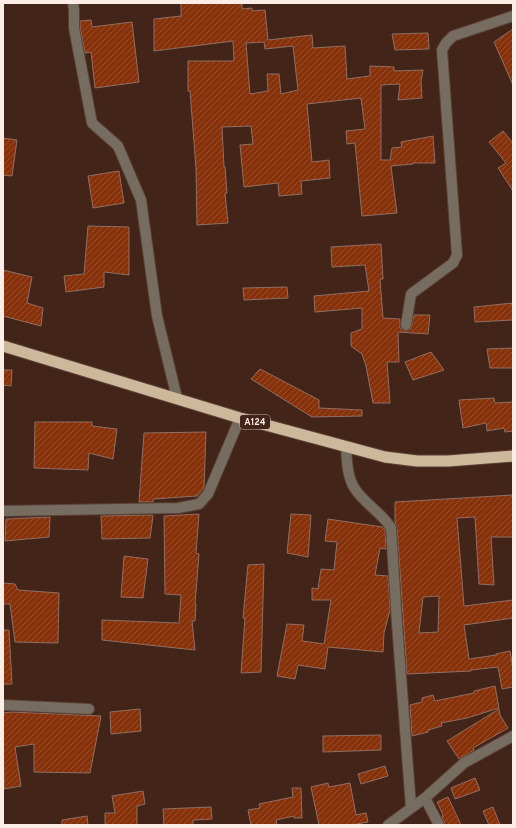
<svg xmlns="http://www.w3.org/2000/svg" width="516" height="828" font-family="Overpass,sans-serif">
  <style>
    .building { fill: url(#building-hatch); stroke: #926f62; fill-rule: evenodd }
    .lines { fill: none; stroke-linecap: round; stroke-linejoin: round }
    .minor-casing { stroke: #5c4036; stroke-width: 12 }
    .trunk-casing { stroke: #5c4036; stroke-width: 13 }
    .minor { stroke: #766d60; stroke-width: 10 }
    .trunk { stroke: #ceb89c; stroke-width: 11 }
    .labels { text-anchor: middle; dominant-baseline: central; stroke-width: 3; stroke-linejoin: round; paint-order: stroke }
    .shield { fill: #422419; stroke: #c5b1a9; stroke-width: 1 }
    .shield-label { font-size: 9px; font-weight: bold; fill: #fdede7 }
  </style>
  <defs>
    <pattern id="building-hatch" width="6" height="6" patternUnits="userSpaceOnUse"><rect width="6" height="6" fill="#86310a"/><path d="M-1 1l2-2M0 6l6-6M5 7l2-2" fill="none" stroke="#984f2e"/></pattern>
  </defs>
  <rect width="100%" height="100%" fill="#422419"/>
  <g class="building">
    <path d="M181,3H242V9L252,8V11L265,10L268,40L312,35L313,48L345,46L347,79L370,76V66L394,67V71L423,70L421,81L422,98L398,100L400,84L381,85V160H390L392,148L402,147L401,142L433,136L435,163H413V164L391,166L397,213L362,216L355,143L347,144L346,131L365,129L361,98L307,104L312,162L329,160L330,178L301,181L302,194L279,196L278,183L244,187L240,145L253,144L251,126L222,127L224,167H225L227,193H225L228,223L197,225L196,168L190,91H188V61H234L233,41L154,51V19L181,16ZM264,42L265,49L293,46L298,90L281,94L279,74H267L268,91L250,94L246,43Z"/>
    <polygon points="91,20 92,27 132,22 139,82 95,88 91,52 85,53 80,27 80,21"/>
    <polygon points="513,29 513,85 494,42"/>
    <polygon points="428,33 429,49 395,50 392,34"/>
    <polygon points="503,131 513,143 513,191 498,168 506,163 489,142"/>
    <polygon points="3,138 17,140 12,176 3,175"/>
    <polygon points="119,171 124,203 93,208 88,176"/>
    <polygon points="88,226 129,227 129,275 104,272 104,287 66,292 64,276 84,274"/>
    <polygon points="381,244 383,279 380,279 383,318 400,319 400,328 405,331 411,329 414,315 430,315 428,334 398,332 399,362 387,362 390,403 373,403 366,366 362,354 351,346 351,333 362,329 362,308 315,312 314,296 369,291 365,265 332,267 331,247"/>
    <polygon points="3,270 32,277 27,303 43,308 41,326 3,316"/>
    <polygon points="287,287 288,298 244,300 243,288"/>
    <polygon points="513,303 513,320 475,322 474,307"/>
    <polygon points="513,348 513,368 490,368 487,349"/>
    <polygon points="431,352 444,370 413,380 405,362"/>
    <polygon points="260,369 319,400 319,408 362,410 362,416 312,417 251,379"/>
    <polygon points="3,370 12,370 11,386 3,385"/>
    <polygon points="494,398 495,403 513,402 513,431 505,432 504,428 487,431 486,423 463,428 459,400"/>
    <polygon points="35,422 92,422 92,426 117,429 113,459 89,453 88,470 34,468"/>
    <polygon points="206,432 204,488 197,496 153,499 153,502 139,502 144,433"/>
    <path d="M513,495V537H491L494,585L479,584L475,517L457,518L464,606L513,600V618L464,625L469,659L496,655V654L510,651L513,669V687L502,689L498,667L471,670V671L407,674L397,528L395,522V502ZM439,596L438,632L419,633L423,597Z"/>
    <polygon points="199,514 196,553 199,554 195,604 196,604 195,621 192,621 195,650 102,640 102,620 179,623 181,595 165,594 164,516"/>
    <polygon points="291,514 311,515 308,557 287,553"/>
    <polygon points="152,515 153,516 150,538 102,539 101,516"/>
    <polygon points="50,517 49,537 5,541 6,519"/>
    <polygon points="328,519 382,527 385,530 386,549 380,548 375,575 388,576 390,610 384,633 383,652 328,647 325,669 298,665 295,679 277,676 287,624 304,625 302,641 324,644 331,600 312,600 312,588 318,589 321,569 334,570 337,542 325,541"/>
    <polygon points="124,556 148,559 143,598 121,597"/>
    <polygon points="264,564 261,672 241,673 245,618 243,618 248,565"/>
    <polygon points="3,583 15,584 18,590 59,593 58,643 15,642 10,604 3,604"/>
    <polygon points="3,630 9,630 12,684 3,684"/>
    <polygon points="495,686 499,708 467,718 441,723 442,726 428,730 428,732 412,736 410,705 422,702 422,698 433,695 435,701 474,693 474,691"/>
    <polygon points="140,709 141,731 111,734 110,712"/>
    <polygon points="499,709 500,715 508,728 473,748 474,750 459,759 447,741"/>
    <polygon points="12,712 101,716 90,773 34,772 34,744 15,747 21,786 4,789 3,713"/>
    <polygon points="381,735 381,750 323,752 323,736"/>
    <polygon points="385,766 388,776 361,784 358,774"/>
    <polygon points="475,778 480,790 455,799 451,788"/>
    <polygon points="328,783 329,787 350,783 356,815 366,813 368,822 351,825 319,825 311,787"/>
    <polygon points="292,788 301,788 302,818 294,818 294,816 276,820 277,825 251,825 248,810 260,808 259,804 293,797"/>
    <polygon points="143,791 145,804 137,806 137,825 105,825 105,813 115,813 112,796"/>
    <polygon points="448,797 461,825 445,825 442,816 443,815 437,802"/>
    <polygon points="211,807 212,819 193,820 193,825 164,825 163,809"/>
    <polygon points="493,807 500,825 489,825 483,811"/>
    <polygon points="87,816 88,825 62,825 62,820"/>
  </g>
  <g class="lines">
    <defs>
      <g id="minor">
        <polyline points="73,3 74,10 74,28 92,123 118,146 141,200 157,316 177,398"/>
        <polyline points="406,325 411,294 453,263 457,255 442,50 446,43 453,36 513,16"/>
        <path d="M346,447C347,461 347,477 355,489C365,504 382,513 391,528L397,624L411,807"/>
        <polyline points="3,511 178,508 199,504 208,494 240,418"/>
        <polyline points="3,705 89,709"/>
        <polyline points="425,798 439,825"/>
        <polyline points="388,825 425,798 464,763 513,736"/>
      </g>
      <polyline id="trunk" points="3,346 240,418 385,457 417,461 448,461 513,456"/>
    </defs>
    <use href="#minor" class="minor-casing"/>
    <use href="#trunk" class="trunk-casing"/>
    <use href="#minor" class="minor"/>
    <use href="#trunk" class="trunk"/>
  </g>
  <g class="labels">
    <rect class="shield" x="240" y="415" width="30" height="14" rx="3"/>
    <g class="shield-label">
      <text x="255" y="422">A124</text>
    </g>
  </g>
  <rect width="516" height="828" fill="none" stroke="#fdede7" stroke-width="8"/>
</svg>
